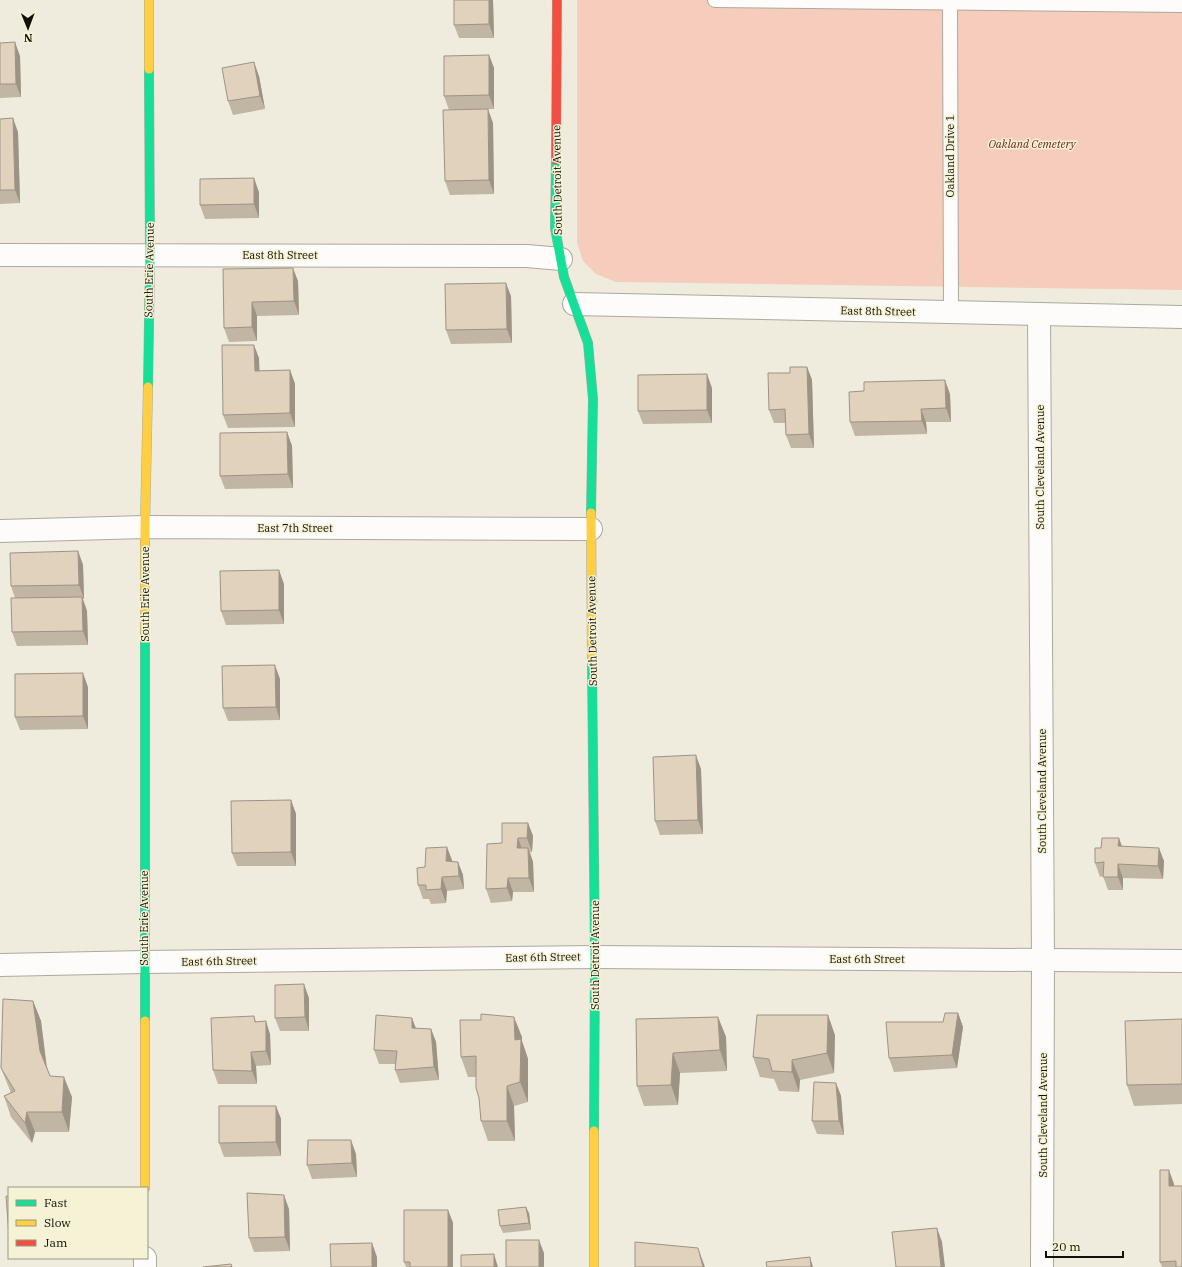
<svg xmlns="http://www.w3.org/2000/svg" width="1182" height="1267" font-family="'IBM Plex Serif',serif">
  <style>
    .green { fill: #f6cdbd }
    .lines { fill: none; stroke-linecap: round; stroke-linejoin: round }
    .lane-casing { stroke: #aca99e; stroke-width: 16 }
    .street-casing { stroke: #aca99e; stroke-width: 24 }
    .fast-casing { stroke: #aca99e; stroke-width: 10 }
    .slow-casing { stroke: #aca99e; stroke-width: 10 }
    .jam-casing { stroke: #aca99e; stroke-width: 10 }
    .lane { stroke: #fdfcfa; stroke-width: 14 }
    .street { stroke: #fdfcfa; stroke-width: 22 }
    .fast { stroke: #16e098; stroke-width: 9 }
    .slow { stroke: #ffcf43; stroke-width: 9 }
    .jam { stroke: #f24e42; stroke-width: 9 }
    .wall { fill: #c1b5a3 }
    .shaded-wall { fill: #9d9384 }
    .building { fill: #e0d2bd; stroke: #9d9384 }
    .labels { text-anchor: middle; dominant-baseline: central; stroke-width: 3; stroke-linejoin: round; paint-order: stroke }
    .park-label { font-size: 11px; font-style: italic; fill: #6d1d0b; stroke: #f6f2d6 }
    .street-label { font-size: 11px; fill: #110f06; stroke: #f6f2d6 }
  </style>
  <rect width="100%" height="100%" fill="#efecdd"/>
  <polygon class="green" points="577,0 1182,0 1182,290 616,282 596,274 583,261 577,242"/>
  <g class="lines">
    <defs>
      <g id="lane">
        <polyline points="715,0 1182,5"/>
        <polyline points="950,0 951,312"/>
      </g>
      <g id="street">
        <polyline points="0,255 527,256 561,259"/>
        <polyline points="574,304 1182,317"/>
        <polyline points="1039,315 1043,960 1042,1267"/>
        <polyline points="0,531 145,527 591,529"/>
        <polyline points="0,965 144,962 595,957 1182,961"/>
        <polyline points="145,1258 145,1267"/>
      </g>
      <g id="fast">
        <polyline points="556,160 555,228 564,277 588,343 593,399 591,513"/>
        <polyline points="148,387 150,255 149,69"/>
        <polyline points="145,638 145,1021"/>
        <polyline points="592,662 595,957 594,1131"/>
      </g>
      <g id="slow">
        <polyline points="149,0 149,69"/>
        <polyline points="591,513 592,662"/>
        <polyline points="145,638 145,527 148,387"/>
        <polyline points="145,1021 145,1188"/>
        <polyline points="594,1267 594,1131"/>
      </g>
      <polyline id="jam" points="556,160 557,0"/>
    </defs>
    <use href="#lane" class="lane-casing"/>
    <use href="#street" class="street-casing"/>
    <use href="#fast" class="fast-casing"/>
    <use href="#slow" class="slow-casing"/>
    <use href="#jam" class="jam-casing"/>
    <use href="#lane" class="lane"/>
    <use href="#street" class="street"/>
    <use href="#fast" class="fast"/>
    <use href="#slow" class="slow"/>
    <use href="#jam" class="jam"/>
  </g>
  <g class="wall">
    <polygon points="454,0 493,0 494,38 459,38 454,25"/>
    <polygon points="0,43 20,56 21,97 0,98"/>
    <polygon points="489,55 494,68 494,109 449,110 444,96"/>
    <polygon points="259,76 265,109 233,115 228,101"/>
    <polygon points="0,119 18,132 20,203 0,204"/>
    <polygon points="493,123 494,194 450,195 445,181"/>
    <polygon points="259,192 259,218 205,219 200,205"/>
    <polygon points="223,269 298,281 299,315 257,316 257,341 229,342 224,328"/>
    <polygon points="511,296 512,343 451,344 446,330"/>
    <polygon points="259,358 259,371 290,370 295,384 295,427 228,428 223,415"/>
    <polygon points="807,367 812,380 814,448 791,448 786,435 785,423 774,423 769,410 790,373"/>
    <polygon points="712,388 712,423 643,424 638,411"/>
    <polygon points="950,394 951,422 926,422 927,434 855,436 850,422"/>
    <polygon points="287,432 292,446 293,488 225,489 220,476"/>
    <polygon points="78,551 83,565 84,599 83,599 87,611 88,645 17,646 12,632 15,598 11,586"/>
    <polygon points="284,584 284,624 226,625 221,611"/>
    <polygon points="280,679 280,720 228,721 223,708"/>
    <polygon points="88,687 88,729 20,730 15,717"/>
    <polygon points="701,769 703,834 660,835 655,821"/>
    <polygon points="291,800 296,814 296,866 237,866 232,853"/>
    <polygon points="528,823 533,836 532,852 530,852 533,862 534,892 513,892 512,901 491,903 486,889 502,843"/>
    <polygon points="1122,846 1164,861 1163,879 1123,878 1123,890 1108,890 1103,876 1100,877 1095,863 1101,848"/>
    <polygon points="452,860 452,862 458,862 463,875 464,889 447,891 446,903 431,904 429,899 423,899 418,885 425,867"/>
    <polygon points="309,998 309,1031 280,1031 275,1018"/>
    <polygon points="33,1001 41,1021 47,1067 50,1076 72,1097 69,1132 35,1132 32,1143 11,1117 4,1096 11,1093 1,1068"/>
    <polygon points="958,1013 963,1027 957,1068 894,1072 889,1058 943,1022"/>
    <polygon points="254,1016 256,1022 270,1034 271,1065 256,1066 257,1084 218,1084 213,1070"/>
    <polygon points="718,1017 726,1037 727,1071 680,1073 678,1105 644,1106 637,1086 636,1019"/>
    <polygon points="1182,1019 1182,1104 1134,1106 1127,1085"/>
    <polygon points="481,1020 522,1037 522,1041 528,1059 528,1102 514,1106 515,1141 488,1141 481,1121 479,1098 476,1077 468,1077 461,1057"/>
    <polygon points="416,1029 431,1029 436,1042 439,1080 400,1083 395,1070 396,1064 379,1064 374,1050"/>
    <polygon points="835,1035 834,1073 800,1080 799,1092 779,1091 774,1079 760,1077 753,1057"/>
    <polygon points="836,1083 841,1096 844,1135 817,1134 812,1121"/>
    <polygon points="276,1106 281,1119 281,1156 224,1157 219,1143"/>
    <polygon points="356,1154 357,1177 312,1179 307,1165"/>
    <polygon points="1174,1184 1182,1267 1162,1267 1160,1262"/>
    <polygon points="289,1209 290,1251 254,1252 249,1238"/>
    <polygon points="448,1210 453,1223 453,1267 406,1267 404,1262"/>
    <polygon points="529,1213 531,1230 503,1233 500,1226"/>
  </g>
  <g class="shaded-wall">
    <polygon points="489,0 493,0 494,38 489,24"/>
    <polygon points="15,42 20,56 21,97 16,84"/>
    <polygon points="489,55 494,68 494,109 489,95"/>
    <polygon points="254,62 259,76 265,109 260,96"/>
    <polygon points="488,109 493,123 494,194 489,180"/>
    <polygon points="13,118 18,132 20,203 15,190"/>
    <polygon points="254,178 259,192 259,218 254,204"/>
    <polygon points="293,268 298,281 299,315 294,301"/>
    <polygon points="506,283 511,296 512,343 507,329"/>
    <polygon points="252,302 257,316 257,341 252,327"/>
    <polygon points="254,345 259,358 260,384 255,371"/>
    <polygon points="807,367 812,380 814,448 809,434"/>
    <polygon points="290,370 295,384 295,427 290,413"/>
    <polygon points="707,374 712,388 712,423 707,410"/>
    <polygon points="945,380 950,394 951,422 946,408"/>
    <polygon points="921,409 926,422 927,434 922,421"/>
    <polygon points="287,432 292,446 293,488 288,474"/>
    <polygon points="78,551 83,565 84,599 79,585"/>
    <polygon points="279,570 284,584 284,624 279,610"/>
    <polygon points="82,597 87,611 88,645 83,631"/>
    <polygon points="275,665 280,679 280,720 276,707"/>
    <polygon points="83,673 88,687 88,729 83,716"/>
    <polygon points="696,755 701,769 703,834 698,820"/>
    <polygon points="291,800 296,814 296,866 291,852"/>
    <polygon points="528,823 533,836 532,852 527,838"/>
    <polygon points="518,838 523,852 517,848"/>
    <polygon points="1119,838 1124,852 1118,846"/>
    <polygon points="447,847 452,860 451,875 446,861"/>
    <polygon points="528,848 533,862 534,892 529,878"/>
    <polygon points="1159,848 1164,861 1163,879 1158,866"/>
    <polygon points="458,862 463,875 464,889 459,876"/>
    <polygon points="1118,864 1123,878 1123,890 1118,877"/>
    <polygon points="442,877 447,891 446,903 441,889"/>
    <polygon points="508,878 513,892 512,901 507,888"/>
    <polygon points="304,984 309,998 309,1031 305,1017"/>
    <polygon points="33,1001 41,1021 47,1071 40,1051"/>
    <polygon points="958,1013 963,1027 957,1068 952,1055"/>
    <polygon points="828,1015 835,1035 834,1073 827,1053"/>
    <polygon points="514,1017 522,1037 522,1041 528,1059 528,1102 520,1082 515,1040"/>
    <polygon points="718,1017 726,1037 727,1071 720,1050"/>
    <polygon points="412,1018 417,1031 412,1028"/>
    <polygon points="266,1021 270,1034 271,1065 266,1051"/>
    <polygon points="431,1029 436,1042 439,1080 434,1067"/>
    <polygon points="251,1052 256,1066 257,1084 252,1071"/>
    <polygon points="673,1053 680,1073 678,1105 671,1085"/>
    <polygon points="792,1060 800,1080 799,1092 792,1072"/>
    <polygon points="64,1077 72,1097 69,1132 62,1112"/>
    <polygon points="836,1083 841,1096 844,1135 839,1121"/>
    <polygon points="507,1086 514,1106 515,1141 507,1121"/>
    <polygon points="276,1106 281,1119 281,1156 276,1142"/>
    <polygon points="27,1112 35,1132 32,1143 25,1123"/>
    <polygon points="351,1140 356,1154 357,1177 352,1163"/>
    <polygon points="1169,1170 1174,1184 1174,1200 1169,1186"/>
    <polygon points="284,1195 289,1209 290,1251 285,1237"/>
    <polygon points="526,1207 529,1213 531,1230 529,1223"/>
    <polygon points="448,1210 453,1223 453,1267 448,1267"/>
    <polygon points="937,1228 942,1242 945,1267 941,1267"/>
    <polygon points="539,1240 544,1253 544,1267 539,1267"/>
    <polygon points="372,1243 377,1257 377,1267 372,1267"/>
    <polygon points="698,1248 705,1267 703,1267"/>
    <polygon points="494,1254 498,1267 494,1267"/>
    <polygon points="810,1257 813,1267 811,1267"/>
  </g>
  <g class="building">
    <polygon points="454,0 489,0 489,24 454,25"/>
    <polygon points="15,42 16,84 0,84 0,43"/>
    <polygon points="489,55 489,95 444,96 444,56"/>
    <polygon points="254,62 260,96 228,101 222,68"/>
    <polygon points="488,109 489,180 445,181 443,110"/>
    <polygon points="13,118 15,190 0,190 0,119"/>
    <polygon points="254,178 254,204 200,205 200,179"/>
    <polygon points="293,268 294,301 252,302 252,327 224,328 223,269"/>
    <polygon points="506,283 507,329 446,330 445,284"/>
    <polygon points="222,345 254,345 255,371 290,370 290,413 223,415"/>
    <polygon points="790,367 807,367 809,434 786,435 785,409 769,410 768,373 790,373"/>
    <polygon points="707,374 707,410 638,411 638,375"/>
    <polygon points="945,380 946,408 921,409 922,421 850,422 849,392 864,391 864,382"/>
    <polygon points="287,432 288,474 220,476 220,433"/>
    <polygon points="78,551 79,585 11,586 10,553"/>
    <polygon points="279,570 279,610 221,611 220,571"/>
    <polygon points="82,597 83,631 12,632 11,598"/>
    <polygon points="275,665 276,707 223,708 222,666"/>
    <polygon points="83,673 83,716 15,717 15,674"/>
    <polygon points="696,755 698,820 655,821 653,757"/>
    <polygon points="291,800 291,852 232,853 231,801"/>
    <polygon points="502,823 528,823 527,838 518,838 517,848 528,848 529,878 508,878 507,888 486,889 487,844 502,843"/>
    <polygon points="1102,838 1119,838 1118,846 1159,848 1158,866 1118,864 1118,877 1103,877 1104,862 1095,863 1095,848 1101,848"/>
    <polygon points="447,847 446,861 458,862 459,876 442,877 441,889 426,890 426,885 418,885 417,868 425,867 426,848"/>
    <polygon points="304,984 305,1017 275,1018 275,985"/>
    <polygon points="3,999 33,1001 40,1051 50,1076 64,1077 62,1112 27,1112 25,1123 4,1096 15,1091 1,1068"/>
    <polygon points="945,1013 958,1013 952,1055 889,1058 886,1022 943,1022"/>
    <polygon points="481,1014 514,1017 515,1040 521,1039 520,1082 507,1086 507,1121 481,1121 479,1098 476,1088 476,1056 461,1057 460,1020 481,1020"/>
    <polygon points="376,1015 412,1018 412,1028 431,1029 434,1067 395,1070 397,1051 374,1050"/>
    <polygon points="757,1015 828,1015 827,1053 792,1060 792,1072 772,1071 769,1059 753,1057"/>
    <polygon points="254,1016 255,1022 266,1021 266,1051 251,1052 252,1071 213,1070 211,1018"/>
    <polygon points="718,1017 720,1050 673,1053 671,1085 637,1086 636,1019"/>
    <polygon points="1182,1019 1182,1084 1127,1085 1125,1021"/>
    <polygon points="814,1082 836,1083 839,1121 812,1121"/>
    <polygon points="219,1106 276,1106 276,1142 219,1143"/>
    <polygon points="308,1140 351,1140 352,1163 307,1165"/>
    <polygon points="1160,1170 1169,1170 1169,1186 1182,1186 1182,1267 1176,1267 1176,1261 1160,1262"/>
    <polygon points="247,1193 284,1195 285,1237 249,1238"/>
    <polygon points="6,1196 9,1196 9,1235"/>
    <polygon points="526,1207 529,1223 500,1226 498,1210"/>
    <polygon points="404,1210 448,1210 448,1267 410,1267 410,1262 404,1262"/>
    <polygon points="937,1228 941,1267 896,1267 892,1232"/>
    <rect x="506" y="1240" width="33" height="27"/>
    <polygon points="635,1242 698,1248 703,1267 635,1267"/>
    <polygon points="372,1243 372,1267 331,1267 330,1244"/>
    <polygon points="494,1254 494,1267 461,1267 461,1255"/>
    <polygon points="810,1257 811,1267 767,1267 766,1262"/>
    <polygon points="231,1264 232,1267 203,1267"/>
  </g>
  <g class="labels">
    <g class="park-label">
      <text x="1032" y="144">Oakland Cemetery</text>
    </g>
    <g class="street-label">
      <text transform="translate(950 156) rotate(-90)">Oakland Drive 1</text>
      <text transform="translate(557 180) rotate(-91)">South Detroit Avenue</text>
      <text x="280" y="255">East 8th Street</text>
      <text transform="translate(149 270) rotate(-89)">South Erie Avenue</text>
      <text transform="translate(878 311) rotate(1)">East 8th Street</text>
      <text transform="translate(1040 467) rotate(-90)">South Cleveland Avenue</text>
      <text x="295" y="528">East 7th Street</text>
      <text transform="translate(145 594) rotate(-90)">South Erie Avenue</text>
      <text transform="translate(592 631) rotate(-91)">South Detroit Avenue</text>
      <text transform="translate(1042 791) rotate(-90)">South Cleveland Avenue</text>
      <text transform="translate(144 918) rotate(-90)">South Erie Avenue</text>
      <text transform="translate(595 955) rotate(-90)">South Detroit Avenue</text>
      <text transform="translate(543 957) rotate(-1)">East 6th Street</text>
      <text x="867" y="959">East 6th Street</text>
      <text transform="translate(219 961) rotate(-1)">East 6th Street</text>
      <text transform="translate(1043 1115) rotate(-90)">South Cleveland Avenue</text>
    </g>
  </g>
  <rect x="8" y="1187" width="140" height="72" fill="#f6f2d6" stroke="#9a9783"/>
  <rect x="16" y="1200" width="20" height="6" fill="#16e098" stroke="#9a9783"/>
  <text x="44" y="1207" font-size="12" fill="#110f06">Fast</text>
  <rect x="16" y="1220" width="20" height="6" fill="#ffcf43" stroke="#9a9783"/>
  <text x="44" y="1227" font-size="12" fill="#110f06">Slow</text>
  <rect x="16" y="1240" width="20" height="6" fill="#f24e42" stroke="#9a9783"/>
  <text x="44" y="1247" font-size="12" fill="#110f06">Jam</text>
  <g transform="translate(28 28) rotate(179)" stroke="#f6f2d6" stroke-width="3" paint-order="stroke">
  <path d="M0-3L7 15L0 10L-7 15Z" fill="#110f06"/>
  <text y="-6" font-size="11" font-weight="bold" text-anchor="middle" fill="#110f06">N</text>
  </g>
  <path d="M1046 1251v6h77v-6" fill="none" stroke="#110f06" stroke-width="2"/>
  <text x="1052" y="1251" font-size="12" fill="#110f06" stroke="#f6f2d6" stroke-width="3" paint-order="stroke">20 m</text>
</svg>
